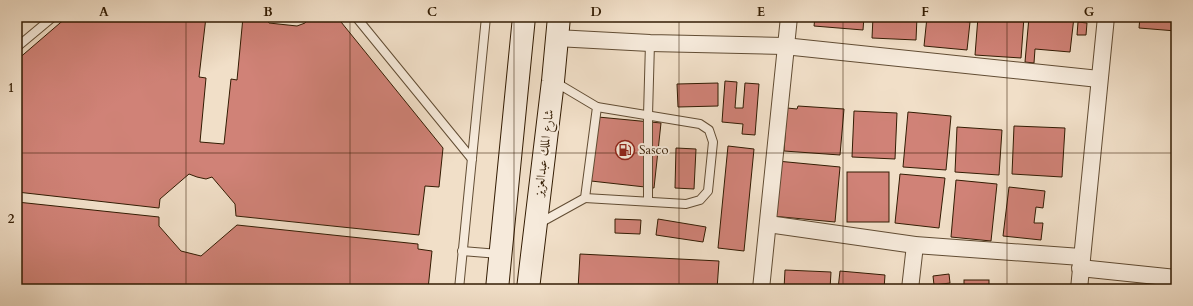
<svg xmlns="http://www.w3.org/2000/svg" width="1193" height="306" font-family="Cardo,Amiri,serif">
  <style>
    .building { fill: #d08277; stroke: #331c03 }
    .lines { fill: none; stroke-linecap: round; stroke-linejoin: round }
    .lane-casing { stroke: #624d34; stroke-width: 10 }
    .street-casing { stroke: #624d34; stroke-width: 18 }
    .secondary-casing { stroke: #331c03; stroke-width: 24 }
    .lane { stroke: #f6eadb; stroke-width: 8 }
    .street { stroke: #f6eadb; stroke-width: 16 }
    .secondary { stroke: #f6eadb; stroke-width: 22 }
    .grid { fill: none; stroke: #331c03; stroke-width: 1; stroke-opacity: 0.55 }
    .labels { text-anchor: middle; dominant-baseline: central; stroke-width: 4; stroke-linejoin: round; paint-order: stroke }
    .poi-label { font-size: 13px; fill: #331c03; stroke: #f6eadb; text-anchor: start }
    .street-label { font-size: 13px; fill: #331c03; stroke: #f6eadb }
    .neatline { fill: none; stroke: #331c03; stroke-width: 1.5 }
    .grid-label { font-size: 13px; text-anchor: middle; font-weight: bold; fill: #331c03 }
  </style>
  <rect width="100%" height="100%" fill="#f1dfc8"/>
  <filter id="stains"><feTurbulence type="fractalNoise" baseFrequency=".005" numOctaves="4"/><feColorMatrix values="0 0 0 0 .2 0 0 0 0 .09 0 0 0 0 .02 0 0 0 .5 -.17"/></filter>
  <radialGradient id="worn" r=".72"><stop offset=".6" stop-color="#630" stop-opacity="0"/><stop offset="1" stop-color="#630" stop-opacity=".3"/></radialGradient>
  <g class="building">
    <polygon points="67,17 206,17 199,77 206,78 200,142 224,144 231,79 237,80 243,17 265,17 269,23 297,26 305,23 310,17 337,17 443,148 439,187 425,186 419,235 236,216 235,204 212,177 206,179 197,177 189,174 160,199 159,208 17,192 17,60"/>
    <polygon points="694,17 762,17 761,21"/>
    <polygon points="815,17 864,17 863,30 814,26"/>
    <polygon points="873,17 917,17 916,40 872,38"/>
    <polygon points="927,17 944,17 944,19 970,22 967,50 924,46"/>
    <polygon points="978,17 1024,17 1021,58 975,55"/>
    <polygon points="1029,17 1074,17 1070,52 1035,49 1034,63 1025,62"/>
    <polygon points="1140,17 1176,17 1176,31 1139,28"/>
    <polygon points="1078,22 1087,23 1086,35 1077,35"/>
    <polygon points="725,81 737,82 735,108 743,108 745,83 759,84 755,135 742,134 743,124 722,122"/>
    <polygon points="718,83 718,106 678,107 677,84"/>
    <polygon points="798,106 844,109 840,155 784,151 787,108 797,109"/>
    <polygon points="854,111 897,113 895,159 852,157"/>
    <polygon points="908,112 951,116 946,170 903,167"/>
    <polygon points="598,117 661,123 654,188 591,181"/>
    <polygon points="1014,126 1065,128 1062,177 1012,174"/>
    <polygon points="957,127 1002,130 999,175 955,172"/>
    <polygon points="728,146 754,149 744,251 718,248"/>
    <polygon points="676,148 696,149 694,189 675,188"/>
    <polygon points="777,161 840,167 835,222 772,216"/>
    <rect x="847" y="172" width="42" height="50"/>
    <polygon points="900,174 945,178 939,228 895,223"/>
    <polygon points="956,180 997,184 991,241 951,237"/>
    <polygon points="1009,187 1045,191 1043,208 1036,207 1034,223 1043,223 1041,240 1003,236"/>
    <polygon points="17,202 159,217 159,226 181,251 201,256 237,225 418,244 418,249 432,251 428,289 17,289"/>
    <polygon points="615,219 641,220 640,234 615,233"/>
    <polygon points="658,219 706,227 703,242 656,235"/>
    <polygon points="580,254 719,261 717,289 578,289"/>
    <polygon points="785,270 831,272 830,289 784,289"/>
    <polygon points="840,271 885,275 884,289 838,289"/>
    <polygon points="949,274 950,283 934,285 933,276"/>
    <rect x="964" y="280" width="25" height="9"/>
  </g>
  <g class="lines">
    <defs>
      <g id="lane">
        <polyline points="356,17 472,159"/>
        <polyline points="17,47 53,17"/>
        <polyline points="585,198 686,204 700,200 708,191 713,142 709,130 700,124 597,107"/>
        <polyline points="648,200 648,115 650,43"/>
        <polyline points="538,224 585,198 597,107 555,82"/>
        <polyline points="462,251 499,254"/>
        <polyline points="459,289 486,17"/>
      </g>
      <g id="street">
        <polyline points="556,38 650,43 784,46 1099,79"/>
        <polyline points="768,224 915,245 1081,257"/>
        <polyline points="1080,268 1176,278"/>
        <polyline points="761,289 789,17"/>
        <polyline points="910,289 915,245"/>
        <polyline points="1079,289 1106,17"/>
      </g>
      <g id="secondary">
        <polyline points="497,289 524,17"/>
        <polyline points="528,289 553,81 559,17"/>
      </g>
    </defs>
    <use href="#lane" class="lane-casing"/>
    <use href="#street" class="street-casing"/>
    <use href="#secondary" class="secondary-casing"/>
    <use href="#lane" class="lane"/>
    <use href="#street" class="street"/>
    <use href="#secondary" class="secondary"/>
  </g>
  <path class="grid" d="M186,17V289M350,17V289M514,17V289M679,17V289M843,17V289M1007,17V289M17,153H1176"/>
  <defs>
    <symbol id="fuel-ring" viewBox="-11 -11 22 22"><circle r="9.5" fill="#f6eadb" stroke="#8f2418" stroke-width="1.5"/><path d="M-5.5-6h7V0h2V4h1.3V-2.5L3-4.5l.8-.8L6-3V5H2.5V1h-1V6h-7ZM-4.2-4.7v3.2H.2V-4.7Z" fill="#8f2418"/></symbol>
  </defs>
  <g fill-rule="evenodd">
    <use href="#fuel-ring" x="614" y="139" width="22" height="22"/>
  </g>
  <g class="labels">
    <g class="poi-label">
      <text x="639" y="150">Sasco</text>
    </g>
    <g class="street-label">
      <text transform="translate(544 153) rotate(-83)">شارع الملك عبدالعزيز</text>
    </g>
  </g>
  <rect width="1193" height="306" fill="none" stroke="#f1dfc8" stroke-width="44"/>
  <rect x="22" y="22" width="1149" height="262" class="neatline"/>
  <g class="grid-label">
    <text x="104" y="16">A</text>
    <text x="268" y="16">B</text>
    <text x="432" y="16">C</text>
    <text x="596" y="16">D</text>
    <text x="761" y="16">E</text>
    <text x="925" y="16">F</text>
    <text x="1089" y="16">G</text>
    <text x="11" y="92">1</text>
    <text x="11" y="223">2</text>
  </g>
  <rect width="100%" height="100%" filter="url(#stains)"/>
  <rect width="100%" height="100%" fill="url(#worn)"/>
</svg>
